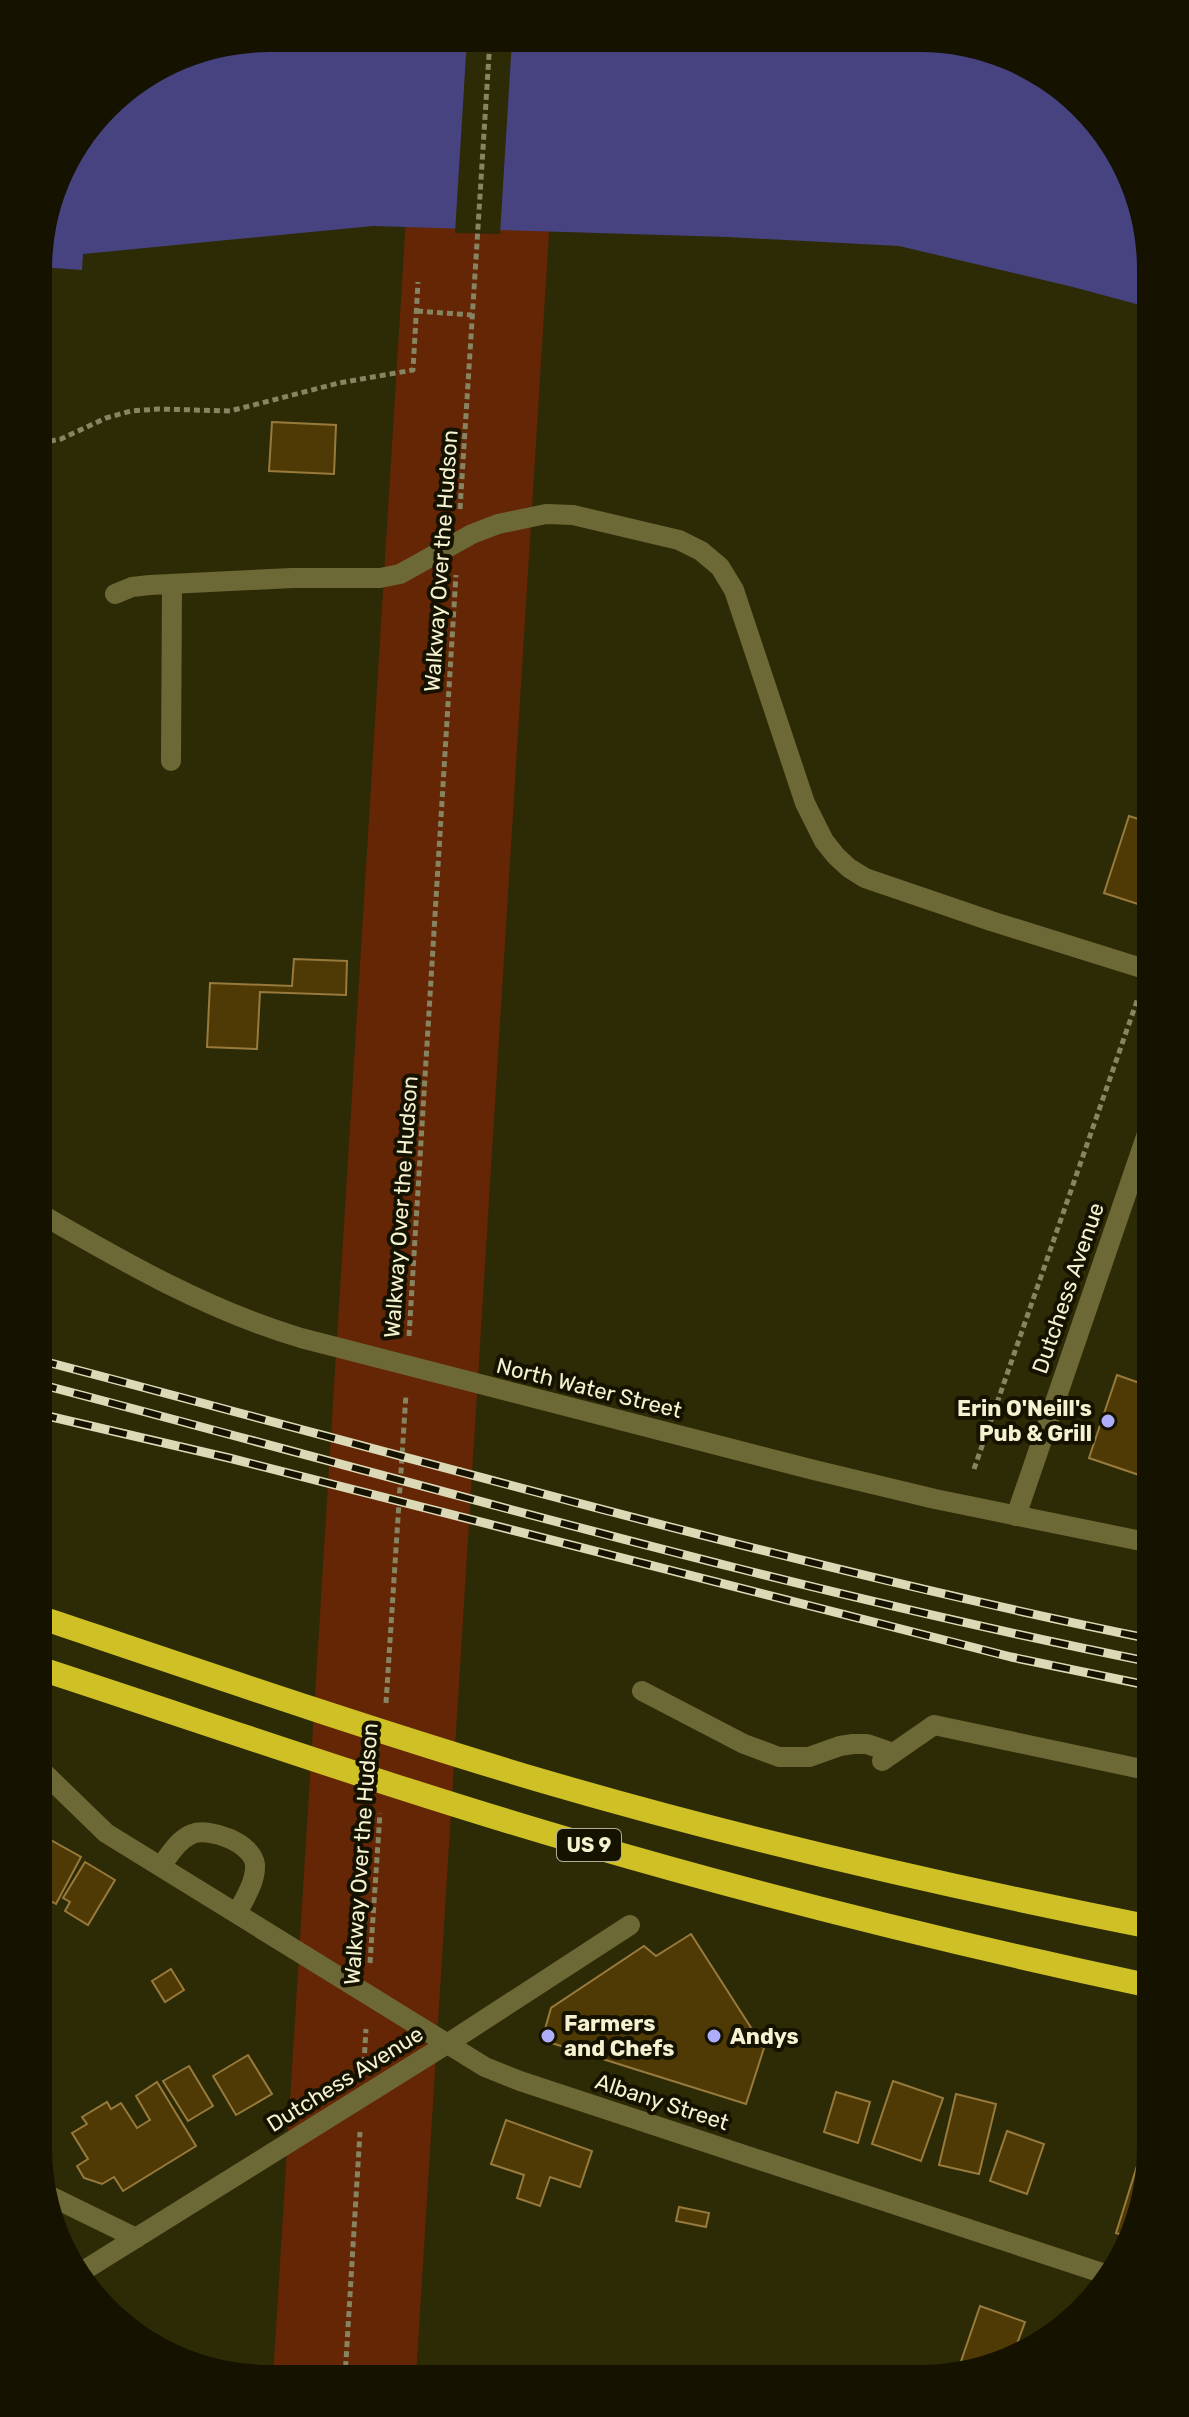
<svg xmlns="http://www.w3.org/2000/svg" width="1189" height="2417" font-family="Rubik,sans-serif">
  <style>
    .green { fill: #642604 }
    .water { fill: #474380 }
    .pier { fill: #2d2a06 }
    .building { fill: #4f3a06; stroke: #977a3c; stroke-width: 2 }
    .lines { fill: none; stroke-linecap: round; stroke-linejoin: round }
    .path { stroke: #868461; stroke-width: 5; stroke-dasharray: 6 4; stroke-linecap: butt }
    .minor { stroke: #6d6936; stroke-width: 20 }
    .highway { stroke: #cec025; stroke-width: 24 }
    .rail-casing { stroke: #dcd9b7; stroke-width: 9 }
    .rail { stroke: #151200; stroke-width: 6; stroke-dasharray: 18; stroke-linecap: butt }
    .poi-dot { fill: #afaefa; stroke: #151200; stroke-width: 3 }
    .labels { text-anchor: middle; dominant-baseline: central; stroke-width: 8; stroke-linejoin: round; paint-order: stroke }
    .shield { fill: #151200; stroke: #b1af92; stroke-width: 2 }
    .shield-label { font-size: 20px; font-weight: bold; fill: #f4f2d0 }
    .street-label { font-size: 22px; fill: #f4f2d0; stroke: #151200 }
    .poi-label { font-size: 22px; font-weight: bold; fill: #f4f2d0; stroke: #151200; text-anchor: start }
  </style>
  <rect width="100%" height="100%" fill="#2d2a06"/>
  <polygon class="green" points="417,39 561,40 416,2377 273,2377"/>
  <polygon class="water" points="269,38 965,42 1073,96 1139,195 1151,269 1151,308 1073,287 899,246 727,237 373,226 83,254 82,270 40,267 40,239 62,166 116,96 181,55"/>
  <polygon class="pier" points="467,39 512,40 500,234 455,233"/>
  <g class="building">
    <polygon points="272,422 336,425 334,474 269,471"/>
    <polygon points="1129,816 1151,823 1151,885 1144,906 1104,893"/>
    <polygon points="294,959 347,961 346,995 260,992 257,1049 207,1047 210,983 292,986"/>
    <polygon points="1117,1375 1151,1387 1151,1479 1089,1458"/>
    <polygon points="49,1839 81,1857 56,1904 38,1894 38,1859"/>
    <polygon points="85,1862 115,1880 88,1925 65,1911 70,1902 63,1898"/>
    <polygon points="691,1934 764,2048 746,2104 542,2040 551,2008 644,1946 656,1956"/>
    <polygon points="171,1969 184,1990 165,2002 152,1981"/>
    <polygon points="38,2006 49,2010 43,2028 38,2026"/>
    <polygon points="248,2055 272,2094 236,2115 213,2076"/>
    <polygon points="189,2066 213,2106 188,2121 163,2081"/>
    <polygon points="893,2081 943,2098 921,2161 872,2144"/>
    <polygon points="157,2082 196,2146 123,2191 114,2177 102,2184 84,2178 77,2166 88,2159 72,2133 87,2124 82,2117 107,2102 111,2109 121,2103 137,2128 150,2120 136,2096"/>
    <polygon points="836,2092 870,2102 858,2143 824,2132"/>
    <polygon points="956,2094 996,2104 979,2174 939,2165"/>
    <polygon points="506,2120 592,2151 580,2187 550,2177 540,2206 517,2198 524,2175 491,2164"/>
    <polygon points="1007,2131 1044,2144 1027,2194 990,2181"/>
    <polygon points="1137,2166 1148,2170 1123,2235 1116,2233"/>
    <polygon points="679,2207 709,2213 706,2227 676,2221"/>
    <polygon points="980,2306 1025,2322 1014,2352 994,2367 957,2373"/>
  </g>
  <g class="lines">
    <g class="path">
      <polyline points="417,311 472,315"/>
      <polyline points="40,443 61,439 106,418 131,411 159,409 230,411 339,383 413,370 418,282"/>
      <polyline points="460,509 490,39"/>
      <polyline points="409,1336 456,575"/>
      <polyline points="974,1469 1138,998"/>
      <polyline points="386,1703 406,1394"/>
      <polyline points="370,1963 380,1813"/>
      <polyline points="364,2063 366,2029"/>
      <polyline points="345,2377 360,2132"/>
    </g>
    <g class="minor">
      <polyline points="115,594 132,587 150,585 292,578 380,578 400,574 472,534 498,524 546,514 573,515 679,540 701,551 720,567 734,590 805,803 824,841 836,856 849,868 865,878 991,921 1151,971"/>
      <polyline points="171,761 172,584"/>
      <path d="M39,1213C124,1262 207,1310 301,1338L814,1470L935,1499L1151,1543"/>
      <polyline points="1016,1516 1151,1122"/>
      <polyline points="642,1691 744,1744 779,1757 809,1757 840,1746 853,1744 867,1744 893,1753"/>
      <polyline points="882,1761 934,1725 1151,1771"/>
      <polyline points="38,1767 106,1833 485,2067 520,2081 1108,2275"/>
      <path d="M161,1866C170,1854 178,1840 192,1834C210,1827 253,1843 255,1865C256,1881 245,1898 237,1913"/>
      <polyline points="46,2194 136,2238"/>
      <polyline points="83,2271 447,2044 630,1925"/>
    </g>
    <g class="highway">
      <path d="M39,1617C205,1673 371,1730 539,1780C740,1839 945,1886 1151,1927"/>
      <path d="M38,1668C219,1727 398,1790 581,1843C769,1898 959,1945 1151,1986"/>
    </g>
    <defs>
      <g id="rail">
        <path d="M39,1360C408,1456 776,1563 1151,1639"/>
        <path d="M39,1384C408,1480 776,1588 1151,1662"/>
        <polyline points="39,1414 229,1458 1011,1657 1151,1686"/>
      </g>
    </defs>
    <use href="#rail" class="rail-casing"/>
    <use href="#rail" class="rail"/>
  </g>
  <g class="poi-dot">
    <circle cx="1108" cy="1421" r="8"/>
    <circle cx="548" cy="2036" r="8"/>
    <circle cx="714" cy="2036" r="8"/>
  </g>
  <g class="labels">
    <rect class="shield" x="557" y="1829" width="64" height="32" rx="6"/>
    <g class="shield-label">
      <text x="589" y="1845">US 9</text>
    </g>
    <g class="street-label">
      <text transform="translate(441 561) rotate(-86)">Walkway Over the Hudson</text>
      <text transform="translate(401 1207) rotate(-86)">Walkway Over the Hudson</text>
      <text transform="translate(1068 1288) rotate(-71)">Dutchess Avenue</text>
      <text transform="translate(589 1388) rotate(14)">North Water Street</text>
      <text transform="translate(361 1854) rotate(-86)">Walkway Over the Hudson</text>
      <text transform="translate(345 2079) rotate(-32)">Dutchess Avenue</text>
      <text transform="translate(662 2102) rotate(18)">Albany Street</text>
    </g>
    <g class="poi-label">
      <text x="1092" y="1408" text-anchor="end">Erin O'Neill's<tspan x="1092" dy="25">Pub &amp; Grill</tspan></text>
      <text x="564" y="2023">Farmers<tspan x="564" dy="25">and Chefs</tspan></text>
      <text x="730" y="2036">Andys</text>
    </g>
  </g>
  <path d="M0 0H1189V2417H0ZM269 52H920A217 217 0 0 1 1137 269V2148A217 217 0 0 1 920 2365H269A217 217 0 0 1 52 2148V269A217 217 0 0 1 269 52Z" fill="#151200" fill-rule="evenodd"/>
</svg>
